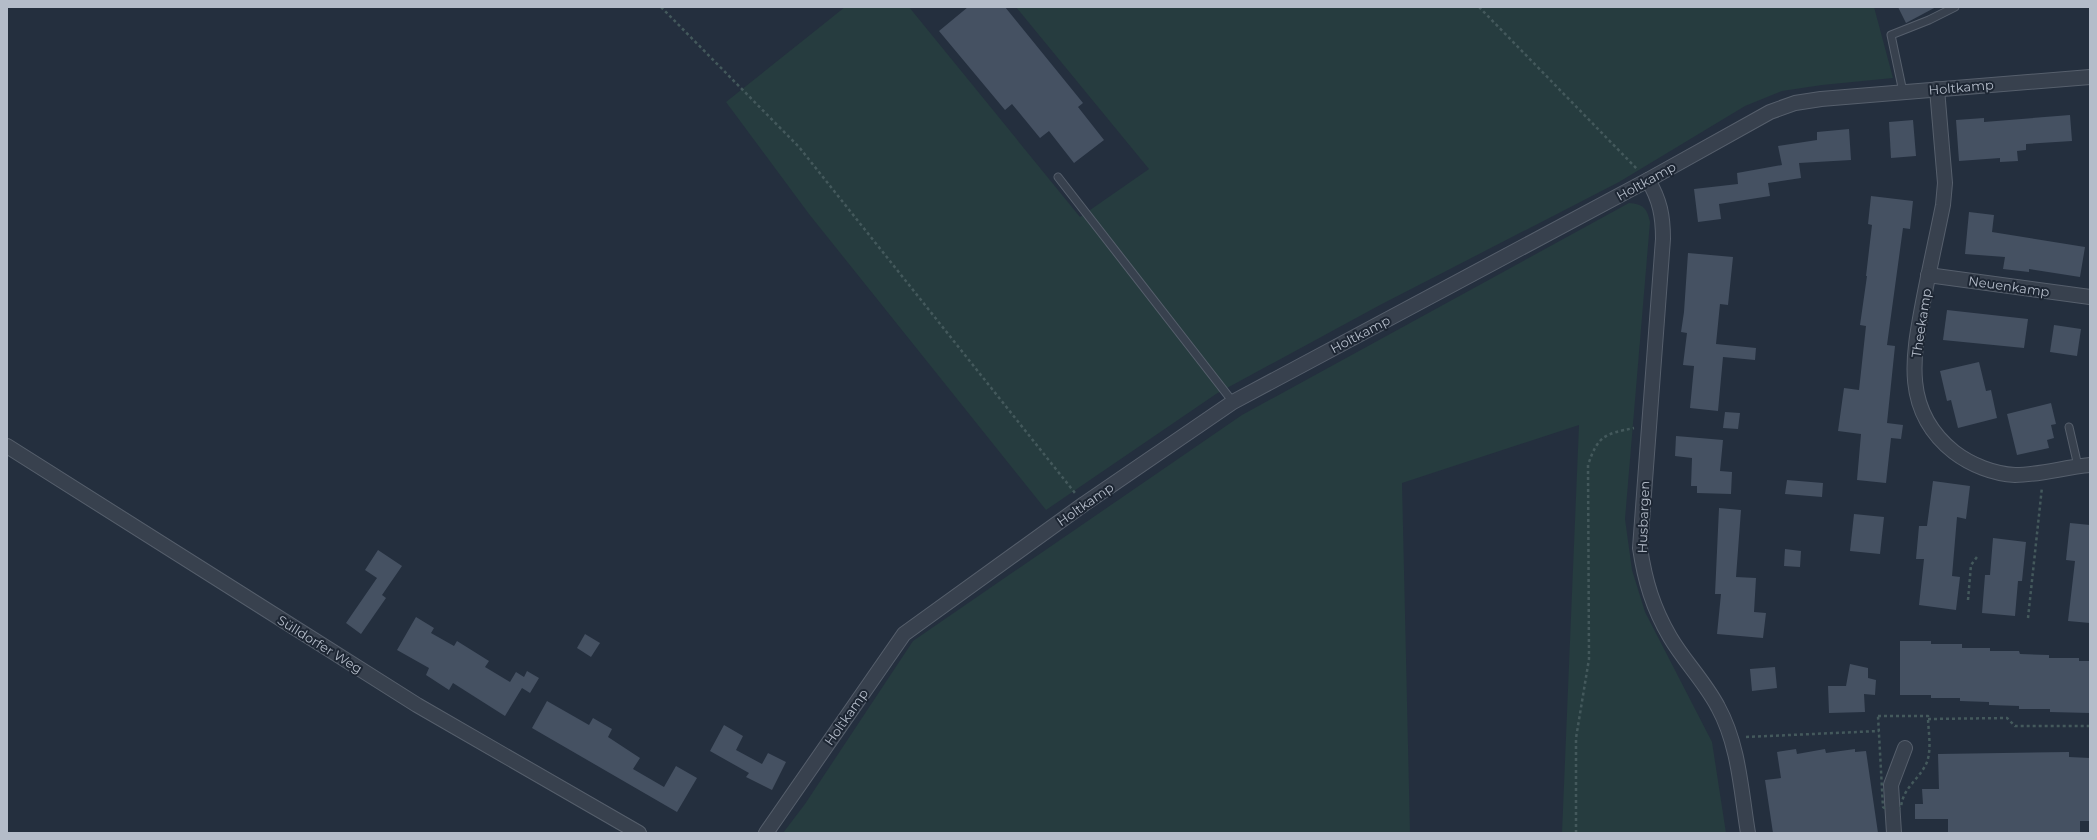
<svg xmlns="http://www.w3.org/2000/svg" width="2097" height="840" font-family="Montserrat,sans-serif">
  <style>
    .green { fill: #263c3f }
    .building { fill: #455162 }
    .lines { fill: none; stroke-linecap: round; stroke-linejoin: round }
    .lane-casing { stroke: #565f6c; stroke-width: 9 }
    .street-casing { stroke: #565f6c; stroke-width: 16 }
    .path { stroke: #44595c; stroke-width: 2.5; stroke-dasharray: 3 3; stroke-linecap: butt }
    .lane { stroke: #38414e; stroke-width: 7 }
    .street { stroke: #38414e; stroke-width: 14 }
    .labels { text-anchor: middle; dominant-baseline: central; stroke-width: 4; stroke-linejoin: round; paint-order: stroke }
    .street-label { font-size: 13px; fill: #b4bcc9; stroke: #1d2633 }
  </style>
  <rect width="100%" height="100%" fill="#242f3e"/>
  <g class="green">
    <polygon points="845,7 909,7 1080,217 1149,169 1016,7 1874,7 1893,78 1822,85 1782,91 1745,106 1619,182 1380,305 1216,394 1046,510 809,214 726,102"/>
    <path d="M1629,203C1643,204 1647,208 1650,222L1625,519L1632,570L1645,612L1712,742L1726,833H1562L1579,425L1402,483L1410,833H783L805,804L913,641L1242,415Z"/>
  </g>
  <g class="building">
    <polygon points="968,7 1005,7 1083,103 1078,107 1104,140 1074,163 1049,131 1040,138 1012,104 1005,110 939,31"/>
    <polygon points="1898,7 1936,7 1906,23"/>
    <polygon points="2070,115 2072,141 2026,144 2026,150 2017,151 2018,161 2000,162 2000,158 1959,161 1956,120 1984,118 1984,122"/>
    <polygon points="1913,120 1916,156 1891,158 1889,122"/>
    <polygon points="1849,129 1851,160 1799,163 1801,178 1768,183 1770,196 1719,204 1721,219 1698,222 1694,189 1738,184 1737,173 1782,165 1778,146 1817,140 1817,132"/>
    <polygon points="1871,196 1913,201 1910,229 1903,228 1887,345 1895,346 1887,423 1903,425 1901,439 1891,438 1886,483 1857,480 1861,434 1838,431 1844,388 1859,390 1866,326 1860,325 1867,276 1866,276 1872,225 1868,224"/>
    <polygon points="1969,212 1994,215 1992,232 2085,247 2080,277 2029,269 2029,272 2003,269 2005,257 1965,254"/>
    <polygon points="1688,253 1733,257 1728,305 1720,304 1716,344 1756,348 1755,360 1723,357 1718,411 1690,408 1694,366 1683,365 1687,333 1681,332 1684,312"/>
    <polygon points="1947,310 2028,319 2024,348 1943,340"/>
    <polygon points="2054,325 2081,329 2077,356 2050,352"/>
    <polygon points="1979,362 1986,391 1991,390 1997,418 1958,428 1951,400 1947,401 1940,371"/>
    <polygon points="2051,403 2056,424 2051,425 2054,438 2047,440 2049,448 2017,455 2007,414"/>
    <polygon points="1725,412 1740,413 1738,429 1723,428"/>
    <polygon points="1676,436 1723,440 1720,471 1732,472 1731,494 1697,493 1697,486 1691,486 1692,458 1675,456"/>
    <polygon points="1787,480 1823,483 1822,497 1785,494"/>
    <polygon points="1933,481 1970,486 1966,519 1957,517 1952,576 1960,577 1956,610 1919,605 1924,559 1916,559 1919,526 1927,526"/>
    <polygon points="1719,508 1741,510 1736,577 1756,578 1754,612 1766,613 1763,638 1717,634 1721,594 1715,594"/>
    <polygon points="1854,514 1884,517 1880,554 1850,551"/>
    <polygon points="2070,523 2090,525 2090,623 2068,621 2075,561 2066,560"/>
    <polygon points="1993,538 2026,542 2022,581 2018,581 2015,616 1982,613 1985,575 1990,575"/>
    <polygon points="1785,549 1801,551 1800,567 1784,566"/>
    <polygon points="378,550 402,566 382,595 386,598 361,634 346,623 377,578 365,570"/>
    <polygon points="416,617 434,628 431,633 454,646 457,641 489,661 485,667 510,682 516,672 524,677 527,671 539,678 530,693 522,688 505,716 453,683 449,690 426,675 429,668 397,650"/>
    <polygon points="585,634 600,643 591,657 577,648"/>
    <polygon points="1900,641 1931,641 1931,644 1962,644 1962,648 1990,648 1990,651 2019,651 2020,654 2049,655 2049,658 2079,658 2079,661 2090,661 2090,713 2050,712 2050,709 2019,709 2019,706 1989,705 1989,702 1960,701 1960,698 1931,698 1931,695 1900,695"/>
    <polygon points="1850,664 1868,668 1868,678 1876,680 1875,695 1864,694 1865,712 1829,713 1828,686 1846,686"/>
    <polygon points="1775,667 1777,688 1752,691 1750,669"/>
    <polygon points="547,701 589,725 593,718 612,729 608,737 640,758 633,769 664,787 676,766 697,778 677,812 532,728"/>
    <polygon points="724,725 743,736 736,750 762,764 768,753 786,762 772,790 746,777 749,773 710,751"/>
    <polygon points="1796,749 1797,754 1825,749 1826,753 1855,749 1855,752 1866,751 1878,833 1773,833 1765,780 1781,778 1777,752"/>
    <polygon points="2069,752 2069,757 2090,758 2090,821 2080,821 2080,833 1948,833 1948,819 1915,819 1915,804 1923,804 1922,789 1939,789 1938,754"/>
  </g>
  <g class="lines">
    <defs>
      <g id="lane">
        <polyline points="1903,92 1891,35 1929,20 1955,7"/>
        <polyline points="1058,177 1233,402"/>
        <polyline points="2069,427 2078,466"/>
      </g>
      <g id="street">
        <path d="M1937,89L1945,183L1943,205C1937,235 1930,266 1924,297C1913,355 1901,410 1954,452C1971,465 1994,474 2015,475C2040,475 2065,467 2090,465"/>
        <path d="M1648,180C1660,200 1663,216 1663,239L1640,548C1645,581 1653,608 1670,637C1684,661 1705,682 1718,707C1739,745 1741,791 1748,833"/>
        <polyline points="1928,275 2090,297"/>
        <polyline points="7,446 417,705 639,833"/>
        <polyline points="766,833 904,634 1084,504 1233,402 1648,180 1770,112 1795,103 1821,99 2090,77"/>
        <polyline points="1894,833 1891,785 1905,748"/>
      </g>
    </defs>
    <use href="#lane" class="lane-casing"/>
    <use href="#street" class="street-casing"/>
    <g class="path">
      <polyline points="661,7 799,147 1075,493"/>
      <polyline points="1479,7 1638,170"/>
      <polyline points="1968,600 1971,565 1977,557"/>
      <polyline points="2028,618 2042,487"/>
      <path d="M1878,716H1928C1928,731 1932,747 1927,762C1920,779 1903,787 1901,807L1892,813L1883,807Z"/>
      <polyline points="1928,719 2007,718 2015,726 2090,726"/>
      <polyline points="1746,737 1879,731"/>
      <path d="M1576,833V738L1589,659L1588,465C1598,435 1605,434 1634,428"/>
    </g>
    <use href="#lane" class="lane"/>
    <use href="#street" class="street"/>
  </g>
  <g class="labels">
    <g class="street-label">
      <text transform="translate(1961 87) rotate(-5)">Holtkamp</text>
      <text transform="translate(1646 181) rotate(-29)">Holtkamp</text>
      <text transform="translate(2009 286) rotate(8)">Neuenkamp</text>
      <text transform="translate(1921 323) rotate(-81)">Theekamp</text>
      <text transform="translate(1360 334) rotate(-28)">Holtkamp</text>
      <text transform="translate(1085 504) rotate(-35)">Holtkamp</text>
      <text transform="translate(1643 517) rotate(-88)">Husbargen</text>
      <text transform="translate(320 644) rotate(32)">Sülldorfer Weg</text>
      <text transform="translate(846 717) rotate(-55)">Holtkamp</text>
    </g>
  </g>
  <rect width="2097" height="840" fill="none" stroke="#b4bcc9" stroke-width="16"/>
</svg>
